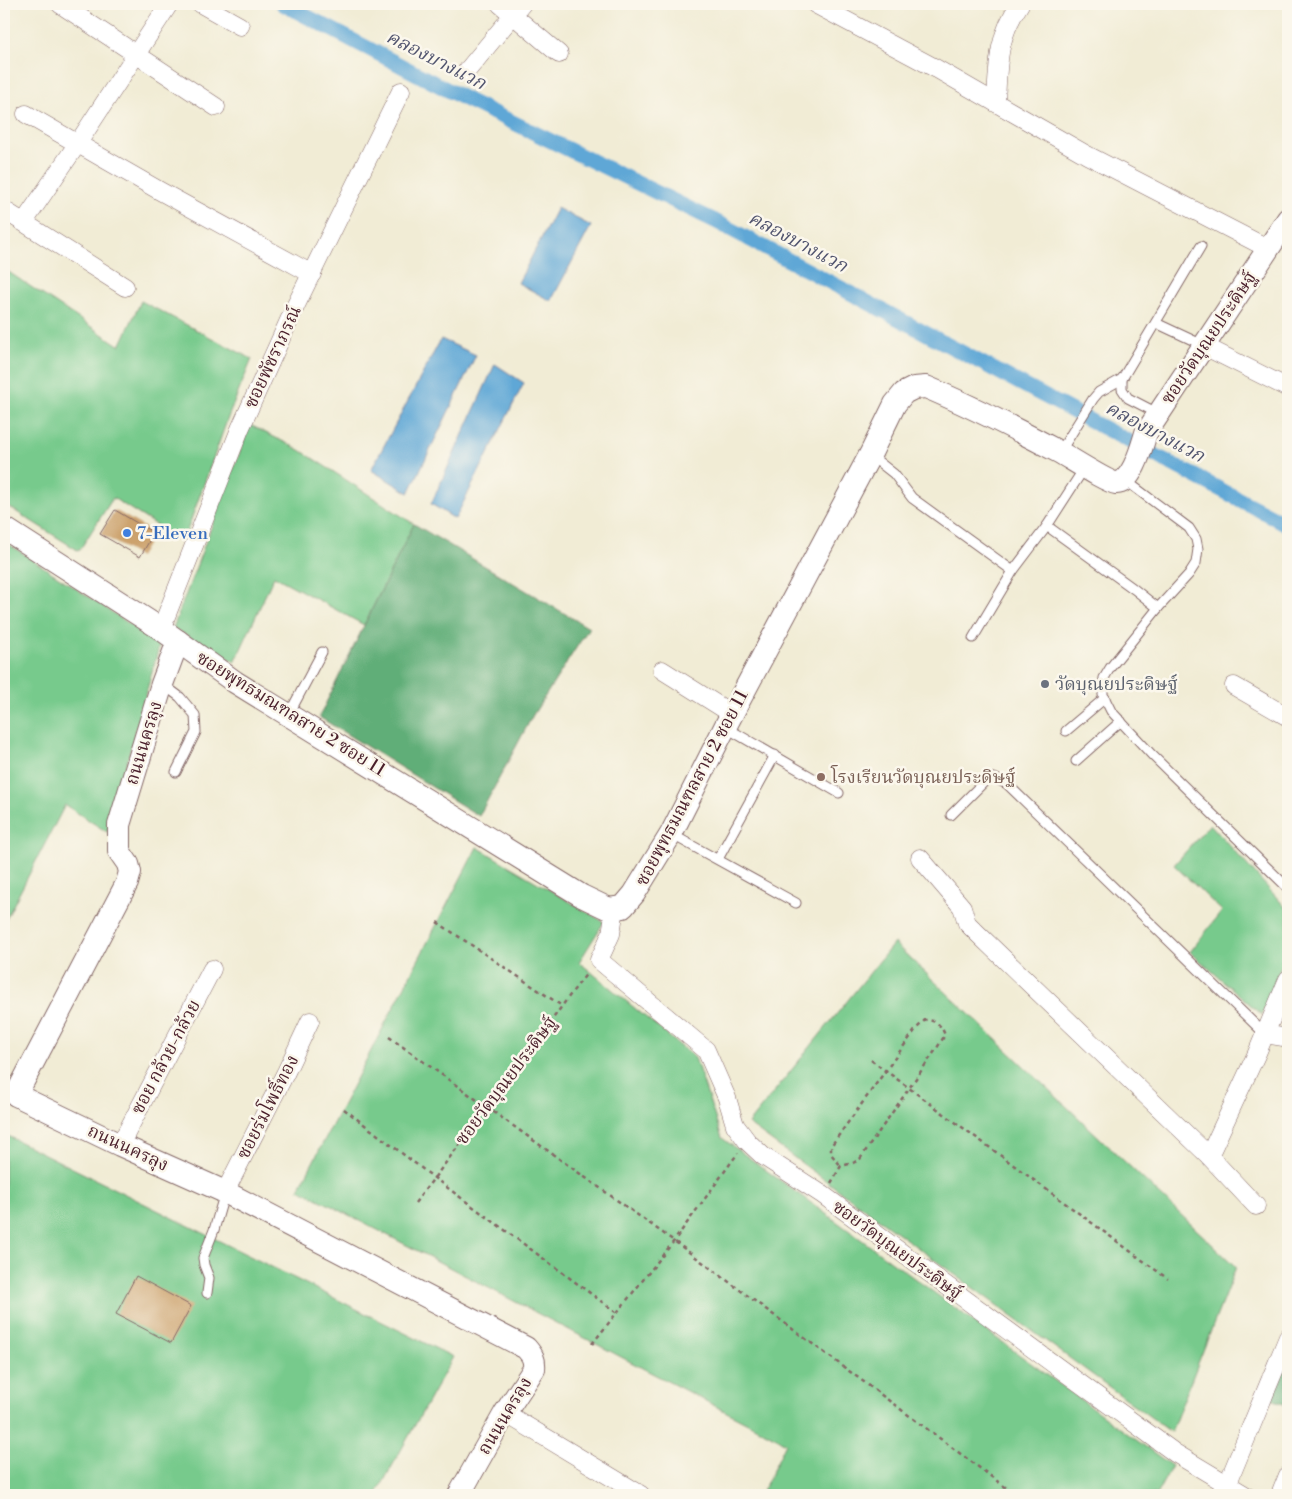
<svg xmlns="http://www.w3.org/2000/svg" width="1292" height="1499" font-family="'Libre Bodoni','Noto Serif Thai',serif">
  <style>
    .green { fill: #77ca8c; stroke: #60745c }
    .forest { fill: #61ae78; stroke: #566652 }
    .water { fill: #5fa7d6; stroke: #546380 }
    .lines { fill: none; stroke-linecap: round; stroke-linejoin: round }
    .canal { stroke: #5fa7d6; stroke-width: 15 }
    .building { fill: #cca26d }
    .service-casing { stroke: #846766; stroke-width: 11 }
    .minor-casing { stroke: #846766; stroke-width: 19 }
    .tertiary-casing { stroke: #846766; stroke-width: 24 }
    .path { stroke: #846766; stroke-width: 2.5; stroke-dasharray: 4 4; stroke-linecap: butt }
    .service { stroke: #fff; stroke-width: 9 }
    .minor { stroke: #fff; stroke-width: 18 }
    .tertiary { stroke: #fff; stroke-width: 22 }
    .shop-dot { fill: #3f7fe0; stroke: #fbf7ec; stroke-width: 2 }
    .worship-dot { fill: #6b7280; stroke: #fbf7ec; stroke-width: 2 }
    .education-dot { fill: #8d6e63; stroke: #fbf7ec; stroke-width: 2 }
    .labels { text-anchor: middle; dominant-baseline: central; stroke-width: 5; stroke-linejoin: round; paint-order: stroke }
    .street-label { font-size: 18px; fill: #4a1f2b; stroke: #fbf7ec }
    .shop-label { font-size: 18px; fill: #366cbe; stroke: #fbf7ec; text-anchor: start }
    .worship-label { font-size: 18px; fill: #5b616d; stroke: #fbf7ec; text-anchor: start }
    .education-label { font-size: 18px; fill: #785e54; stroke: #fbf7ec; text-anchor: start }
    .water-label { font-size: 19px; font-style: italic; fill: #52556f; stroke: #fbf7ec }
  </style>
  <rect width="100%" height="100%" fill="#fbf7ec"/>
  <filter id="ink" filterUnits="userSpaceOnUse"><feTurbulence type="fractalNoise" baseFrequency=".02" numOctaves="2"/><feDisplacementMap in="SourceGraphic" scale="10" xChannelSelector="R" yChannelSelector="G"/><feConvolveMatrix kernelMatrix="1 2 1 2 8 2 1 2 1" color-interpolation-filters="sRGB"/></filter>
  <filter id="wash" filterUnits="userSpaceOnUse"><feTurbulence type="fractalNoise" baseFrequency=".0096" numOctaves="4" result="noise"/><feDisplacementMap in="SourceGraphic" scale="20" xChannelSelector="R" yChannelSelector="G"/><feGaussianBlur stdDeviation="1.12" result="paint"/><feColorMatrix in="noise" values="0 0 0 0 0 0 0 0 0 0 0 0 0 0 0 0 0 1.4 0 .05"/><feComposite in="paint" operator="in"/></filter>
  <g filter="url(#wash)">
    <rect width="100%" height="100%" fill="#f1ecd5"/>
    <g class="green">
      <polygon points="4,269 120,346 141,301 252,359 229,415 183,542 113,498 79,551 4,504"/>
      <polygon points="250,425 300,450 414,524 364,625 274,576 235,662 173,628"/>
      <polygon points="4,541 160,644 107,832 65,805 4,923"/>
      <polygon points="1210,824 1288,910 1288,948 1262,1015 1190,952 1222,911 1174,865"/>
      <polygon points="477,847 604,922 579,962 695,1058 722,1138 1172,1466 1156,1495 761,1495 786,1443 299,1189"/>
      <polygon points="894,943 1236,1267 1171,1432 748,1124"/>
      <polygon points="4,1134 453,1357 376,1495 4,1495"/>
    </g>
    <g class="forest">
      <polygon points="414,524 589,628 533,715 479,816 319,717"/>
      <polygon points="1288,1361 1288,1406 1272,1399"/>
    </g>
    <g class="water">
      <polygon points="557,208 591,226 551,301 518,283"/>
      <polygon points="441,339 476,355 409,493 371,470"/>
      <polygon points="495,364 524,383 455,519 431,504"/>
    </g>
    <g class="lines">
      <polyline class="canal" points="283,4 469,101 715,221 1151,453 1288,525"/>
    </g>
    <g id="blocks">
      <g class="building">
        <polygon points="115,510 154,533 140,557 100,534"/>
        <polygon points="136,1276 191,1306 171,1343 116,1314"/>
      </g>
    </g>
  </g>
  <g filter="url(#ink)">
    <use href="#blocks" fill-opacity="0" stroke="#846766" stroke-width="1"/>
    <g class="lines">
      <defs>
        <g id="service">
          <polyline points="1156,323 1203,345"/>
          <polyline points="1159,414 1128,398 1122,389 1122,379 1201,246"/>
          <polyline points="1060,452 1093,399 1099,392 1122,379"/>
          <polyline points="870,455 894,474 912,498 1013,571 1047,526 1134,589 1158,608"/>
          <polyline points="1125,480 1189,528 1196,539 1198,549 1196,563 1189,574 1158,608 1110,668 1104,678 1103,687 1103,695 1111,711 1152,755 1288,888"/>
          <polyline points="1047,526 1085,467"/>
          <polyline points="973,638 1013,571"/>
          <polyline points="164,685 180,697 195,715 196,732 176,772"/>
          <polyline points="289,714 322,652"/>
          <polyline points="725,727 839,793"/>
          <polyline points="1066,731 1105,698"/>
          <polyline points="1076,761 1121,721"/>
          <polyline points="951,815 988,778 994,778 1007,784 1265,1034"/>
          <polyline points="671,834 796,903"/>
          <polyline points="718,859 775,755"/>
          <polyline points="207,1293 209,1278 204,1265 203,1258 214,1230 225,1192"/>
        </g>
        <g id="minor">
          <polyline points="60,4 216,107"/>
          <polyline points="201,4 240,26"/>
          <polyline points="500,4 559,54"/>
          <polyline points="815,4 937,69 996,103 1087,155 1269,249"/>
          <polyline points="466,72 522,4"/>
          <path d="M996,103C998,65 997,37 1020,4"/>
          <polyline points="26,114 160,191 312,274"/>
          <polyline points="4,210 125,287"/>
          <polyline points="24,222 78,143 169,4"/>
          <polyline points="1204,346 1288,388"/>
          <polyline points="161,629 240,429 296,305 401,91"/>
          <polyline points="662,670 732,714"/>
          <polyline points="1234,686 1288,717"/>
          <polyline points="920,858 962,907 967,923 977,933 1209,1156 1256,1206"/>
          <polyline points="615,908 611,934 599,960 706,1050 727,1098 735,1125 747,1141 763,1156 823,1195 1175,1453 1245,1495"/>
          <polyline points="1265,1034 1288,1038"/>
          <polyline points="120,1145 212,969"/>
          <polyline points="1209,1156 1257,1053 1288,979"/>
          <polyline points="225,1192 286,1072 310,1021"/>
          <polyline points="505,1413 641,1495"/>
          <polyline points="1227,1485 1288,1337"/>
          <polyline points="1280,1495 1288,1475"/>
        </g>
        <g id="tertiary">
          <path d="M4,528L161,629L235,682L582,896L609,909L623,907L634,894L671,834L725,727L870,455L895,404L904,393L914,388L926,387C971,406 1016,429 1059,452C1070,458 1107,482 1116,483C1132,484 1142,446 1146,433L1288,219"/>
          <path d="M178,641L162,684L119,825V851L128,864L130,872L127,883L16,1095L120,1145L225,1192L526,1348C532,1355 535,1359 534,1369L505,1413L459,1495"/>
        </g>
      </defs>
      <use href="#service" class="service-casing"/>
      <use href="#minor" class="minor-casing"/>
      <use href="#tertiary" class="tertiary-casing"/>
      <g class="path">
        <polyline points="437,922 562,1006"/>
        <polyline points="389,1037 674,1241 1016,1495"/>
        <polyline points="871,1060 1168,1279"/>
        <polyline points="344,1109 433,1177 617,1313"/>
        <path d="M831,1183L841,1166L853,1163L860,1159L937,1048L945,1035C941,1025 936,1020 925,1020L916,1029L831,1146V1154L841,1166"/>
        <polyline points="415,1203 489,1106 573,991 588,972"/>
        <polyline points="592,1344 674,1241 738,1153"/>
      </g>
      <use href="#service" class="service"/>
      <use href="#minor" class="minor"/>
      <use href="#tertiary" class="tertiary"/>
    </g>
  </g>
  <circle class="shop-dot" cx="127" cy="533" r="5"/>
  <circle class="worship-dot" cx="1045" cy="684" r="5"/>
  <circle class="education-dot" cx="821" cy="777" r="5"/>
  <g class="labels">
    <g class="street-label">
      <text transform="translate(1209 338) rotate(-56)">ซอยวัดบุณยประดิษฐ์</text>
      <text transform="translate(273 357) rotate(-65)">ซอยพัชราภรณ์</text>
      <text transform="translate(291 714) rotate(32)">ซอยพุทธมณฑลสาย 2 ซอย 11</text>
      <text transform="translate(144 743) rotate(-73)">ถนนนครลุง</text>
      <text transform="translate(692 788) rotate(-62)">ซอยพุทธมณฑลสาย 2 ซอย 11</text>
      <text transform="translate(166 1057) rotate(-62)">ซอย กล้วย-กล้วย</text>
      <text transform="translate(506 1081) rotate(-53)">ซอยวัดบุณยประดิษฐ์</text>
      <text transform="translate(268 1107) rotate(-63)">ซอยร่มโพธิ์ทอง</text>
      <text transform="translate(128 1148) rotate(25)">ถนนนครลุง</text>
      <text transform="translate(897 1250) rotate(36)">ซอยวัดบุณยประดิษฐ์</text>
      <text transform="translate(505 1416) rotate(-59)">ถนนนครลุง</text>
    </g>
    <g class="shop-label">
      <text x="137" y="533">7-Eleven</text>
    </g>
    <g class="worship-label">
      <text x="1055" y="684">วัดบุณยประดิษฐ์</text>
    </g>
    <g class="education-label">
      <text x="831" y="777">โรงเรียนวัดบุณยประดิษฐ์</text>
    </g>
    <g class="water-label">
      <text transform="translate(436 60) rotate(27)">คลองบางแวก</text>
      <text transform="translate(798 242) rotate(28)">คลองบางแวก</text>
      <text transform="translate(1155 432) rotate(28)">คลองบางแวก</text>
    </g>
  </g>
  <rect width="1292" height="1499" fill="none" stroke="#fbf7ec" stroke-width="20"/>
</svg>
